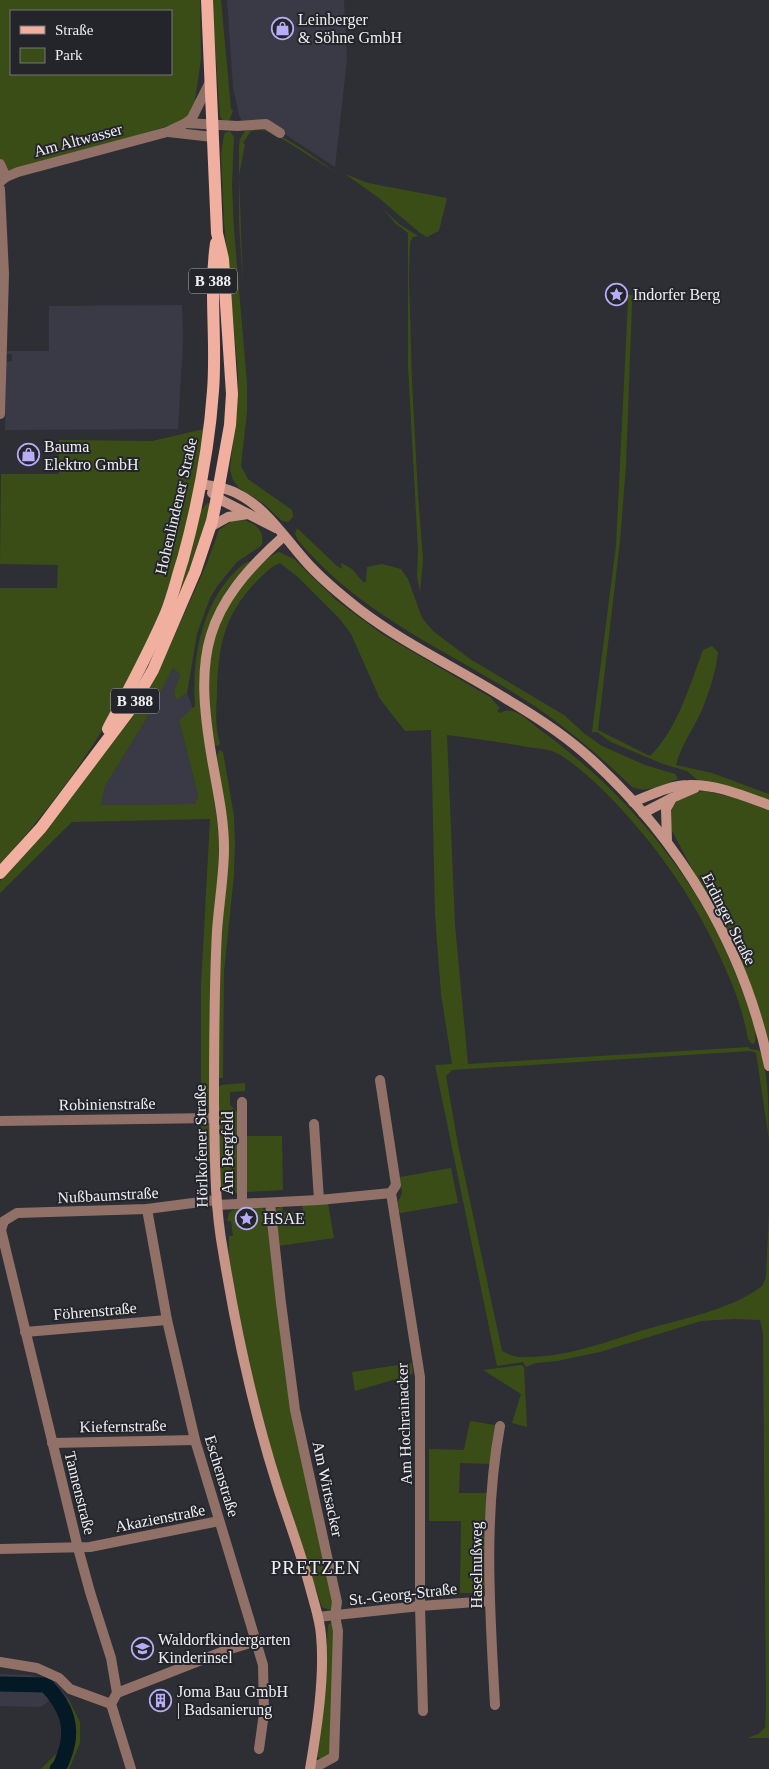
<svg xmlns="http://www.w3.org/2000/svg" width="769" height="1769" font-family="Georgia,serif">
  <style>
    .built { fill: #393a46 }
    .green { fill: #3b4d17; fill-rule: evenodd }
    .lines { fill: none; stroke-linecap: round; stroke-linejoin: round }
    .river { stroke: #041926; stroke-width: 15 }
    .street { stroke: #907067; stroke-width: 10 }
    .secondary { stroke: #c69587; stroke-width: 10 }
    .primary { stroke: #f1b09f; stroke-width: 12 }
    .labels { text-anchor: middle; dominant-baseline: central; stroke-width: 4; stroke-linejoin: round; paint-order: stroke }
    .shield { fill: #24252b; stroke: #b2b2b7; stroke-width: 1 }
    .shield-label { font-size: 15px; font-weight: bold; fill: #efeff3 }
    .poi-label { font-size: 16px; fill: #efeff3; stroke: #24252b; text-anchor: start }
    .street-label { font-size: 16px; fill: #efeff3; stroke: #24252b }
    .quarter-label { font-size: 19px; letter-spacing: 1px; fill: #efeff3; stroke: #24252b }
  </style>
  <rect width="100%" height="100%" fill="#2e2e35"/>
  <g class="built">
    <polygon points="227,0 344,0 347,60 335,167 283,133 267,129 246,130 239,115 233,88"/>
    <polygon points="182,305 183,341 178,429 5,430 6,362 12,361 12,354 6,354 6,351 49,351 49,306"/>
    <polygon points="173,668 180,674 174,692 176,700 187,693 193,709 179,720 198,795 195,804 101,805 105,786 145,721"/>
    <polygon points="0,1674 31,1675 56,1683 68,1698 57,1703 50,1700 41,1707 0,1706"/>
  </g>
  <g class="green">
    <path d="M0,0H200L201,59L194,107L190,114L181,122L62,158L9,170L5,168L0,158ZM11,11H171V74H11Z"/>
    <polygon points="212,0 221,0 231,109 233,111 229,121 223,121 220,116"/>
    <path d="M258,129C280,130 319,161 338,174L273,133L261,130L251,131L243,143L245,144L239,176L243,283L239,223V147L240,139L245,131Z"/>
    <polygon points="230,131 234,137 232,185 234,230 247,384 247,412 241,466 248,479 292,510 293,517 288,522 282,521 264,504 239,488 233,480 230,470 238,395 238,374 224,222 221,154 224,135 225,133"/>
    <polygon points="345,174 368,183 447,198 439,231 427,237 420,233 379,198"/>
    <polygon points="383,209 399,224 418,236 413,237 410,242 409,277 412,381 418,495 423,560 420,592 417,577 418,550 408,366 408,233 396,224"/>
    <path d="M625,295H633L634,300L632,303L626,466L620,541L598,730L650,756C677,730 690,685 703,650L712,646L718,652C716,672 709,693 701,712C693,730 681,745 676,765L712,773L769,794V801L696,779L687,771L663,764L611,742L597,732H592L616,546L628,301Z"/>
    <path d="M204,429C196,485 184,542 166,595C133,696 71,786 0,864V588H57L58,565L0,564L1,474H59V440L152,441Z"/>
    <polygon points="207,503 210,504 210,508 184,585 133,687 200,512"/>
    <path d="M243,520C256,523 266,532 261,546L237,562L218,585L210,598L197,634L187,693L176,700L174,692L180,674L173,668L145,721L105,786L101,805L195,804L198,795L179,720L195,706C192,661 200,612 230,577C236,571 243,562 252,561C240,573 229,585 221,600C175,677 216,764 219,846L210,1025V1162H201V986L210,819L72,822L0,893V881L13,868L169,648L207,563L219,530L232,521Z"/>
    <path d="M297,528L337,566L342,569L341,563L352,569L363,582H366L367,567L382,564L401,569L408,579L422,618L433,631L470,659L564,715L585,734L602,746L645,765L675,774L678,779C663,784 648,794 632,787C602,758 571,731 536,707C462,658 379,625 316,560C309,552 299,544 295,534Z"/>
    <path d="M279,552L294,559L336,600L382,634L490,697L500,708L497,711L501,713C512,704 530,722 539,729C629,794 703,883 741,988C747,1005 758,1025 755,1043L752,1044L748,1039C744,1015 736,992 726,970C698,903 657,845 606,793C594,781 568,757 552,751C543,748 532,748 522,746C497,742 472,738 447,735L455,925L468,1064L749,1047L750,1049L759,1050C769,1068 769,1118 769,1140L756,1053L750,1051L452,1070L446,1076L458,1145L502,1351C511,1356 518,1358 528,1357C568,1357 609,1341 647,1329C682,1319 728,1310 758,1289C764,1285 764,1282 766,1276L769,1211V1738H747L758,1734L765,1728L766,1707L763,1333L760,1320L734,1319L701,1321L600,1352L557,1361L536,1363L526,1367L523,1362L497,1366L435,1065L452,1064L441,994L435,915L431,730L405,731L380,699L351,634L339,618L299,578L280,563C271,566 263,575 256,582C223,616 218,648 217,694C216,710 215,729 220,744L218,746L215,745C203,680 204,628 250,577C259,567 267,556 279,552Z"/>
    <polygon points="219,750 223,752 234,816 235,842 234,875 224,972 223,1078 218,1078 219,960 227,869 216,760"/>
    <path d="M705,791L736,798L769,810V1045L762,1018L743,966L670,827C669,801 680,794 705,791Z"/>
    <polygon points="245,1083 245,1091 230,1092 230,1105 239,1114 239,1193 227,1193 227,1190 220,1189 218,1088 221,1085"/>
    <polygon points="246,1136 282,1136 283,1190 246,1192"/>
    <polygon points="451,1168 458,1203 401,1213 399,1212 398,1202 402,1193 400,1177"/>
    <polygon points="328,1203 334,1238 278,1246 276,1209 282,1206 283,1212 303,1211 302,1205"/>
    <polygon points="262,1207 268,1214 272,1264 333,1600 332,1609 329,1610 322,1607 284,1495 255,1394 229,1263 229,1236 233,1236 231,1221 227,1221 229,1213 235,1209"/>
    <polygon points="412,1363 413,1373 410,1375 355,1391 352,1372"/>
    <polygon points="521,1365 524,1367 527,1427 512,1423 521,1394 483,1370"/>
    <polygon points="470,1421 495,1425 490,1464 460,1463 459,1493 488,1493 487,1587 480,1593 460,1593 461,1521 429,1521 429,1449 464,1450"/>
    <polygon points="331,1623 334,1626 332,1754 321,1760 317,1756 327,1644 328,1625"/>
    <polygon points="68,1698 80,1722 80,1743 69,1769 41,1769 59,1751 64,1730 60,1716 50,1700 57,1703"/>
  </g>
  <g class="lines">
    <path class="river" d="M0,1684L46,1685C66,1706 75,1727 64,1756C62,1761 61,1766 57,1769"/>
    <g class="street">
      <polyline points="186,123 237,126 266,124 280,133"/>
      <polyline points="168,132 213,137"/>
      <polyline points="0,164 6,177"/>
      <polyline points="0,182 6,177 18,172 167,132 186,123 192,118 210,82"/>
      <polyline points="0,189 4,274 0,414"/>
      <polyline points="380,1080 396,1185 391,1193 420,1377 420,1606 423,1711"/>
      <polyline points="242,1102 242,1204"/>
      <polyline points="0,1121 214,1118"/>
      <polyline points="314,1124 319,1200"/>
      <polyline points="270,1203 281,1303 295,1410 337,1602 335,1616 338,1631 334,1757 321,1764 311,1768"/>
      <polyline points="217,1205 319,1200 391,1193"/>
      <polyline points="147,1209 167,1320 195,1440 263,1665 264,1713 259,1749"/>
      <polyline points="25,1332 167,1320"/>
      <polyline points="52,1443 195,1440"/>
      <polyline points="0,1549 90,1547 219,1521"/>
      <polyline points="318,1617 420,1606 490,1601"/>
      <polyline points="0,1662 37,1668 59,1678 70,1689 111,1704"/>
      <polyline points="117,1693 227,1650 257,1641"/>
      <path d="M495,1705C490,1612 483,1518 500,1426"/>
      <polyline points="131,1769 111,1704 117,1693 111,1658 90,1592 78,1548 1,1230 4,1221 17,1213 147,1209 216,1200"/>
    </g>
    <g class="secondary">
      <path d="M201,484C212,486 223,487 234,492C267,507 285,539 309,565C324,581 342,596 360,610C406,645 459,669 508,700C537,717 567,737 591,759C680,840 745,948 769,1066"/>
      <polyline points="212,493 223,501 276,528"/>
      <polyline points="210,527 228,517 248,514"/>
      <path d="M284,536C203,608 194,654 212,759C217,788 224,818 224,848C224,875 219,903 217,931C214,988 214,1046 214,1104C215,1153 214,1202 223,1251C236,1331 253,1410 278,1488C289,1522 302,1556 311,1591C315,1606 320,1620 321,1635C325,1676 317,1728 310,1769"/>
      <path d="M633,802C651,795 670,785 689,785C716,784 744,796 769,805"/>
      <polyline points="643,813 672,798 695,788"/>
      <polyline points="667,842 666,809 672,798"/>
    </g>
    <g class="primary">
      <path d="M108,729C128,691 149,653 166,613C173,596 177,577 183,559C198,504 209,448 213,391C217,342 209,292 216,243"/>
      <polyline points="0,873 41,828 129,711 153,670 195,572 212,521 217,497 230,425 232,394 223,259 217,233 207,0"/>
    </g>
  </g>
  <defs>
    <symbol id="shop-ring" viewBox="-11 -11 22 22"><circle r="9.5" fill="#24252b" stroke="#b9abf7" stroke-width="1.5"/><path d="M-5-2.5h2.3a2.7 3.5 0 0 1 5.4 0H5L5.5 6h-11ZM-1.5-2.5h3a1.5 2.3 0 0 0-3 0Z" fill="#b9abf7"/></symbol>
    <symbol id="sight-ring" viewBox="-11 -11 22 22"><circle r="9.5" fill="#24252b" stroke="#b9abf7" stroke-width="1.5"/><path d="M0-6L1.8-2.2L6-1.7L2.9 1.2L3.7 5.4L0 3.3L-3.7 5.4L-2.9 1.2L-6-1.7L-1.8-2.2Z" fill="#b9abf7"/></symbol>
    <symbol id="school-ring" viewBox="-11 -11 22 22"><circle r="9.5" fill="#24252b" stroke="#b9abf7" stroke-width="1.5"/><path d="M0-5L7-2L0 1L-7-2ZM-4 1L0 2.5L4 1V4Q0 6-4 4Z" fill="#b9abf7"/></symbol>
    <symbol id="building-ring" viewBox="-11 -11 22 22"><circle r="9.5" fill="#24252b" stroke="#b9abf7" stroke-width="1.5"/><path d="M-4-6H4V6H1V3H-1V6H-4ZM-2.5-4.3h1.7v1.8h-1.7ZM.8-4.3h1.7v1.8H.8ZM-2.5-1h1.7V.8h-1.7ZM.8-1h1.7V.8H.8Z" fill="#b9abf7"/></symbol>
  </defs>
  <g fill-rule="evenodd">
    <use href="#shop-ring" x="270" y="16" width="25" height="25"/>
    <use href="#sight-ring" x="604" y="282" width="25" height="25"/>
    <use href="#shop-ring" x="16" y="442" width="25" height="25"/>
    <use href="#sight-ring" x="234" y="1206" width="25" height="25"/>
    <use href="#school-ring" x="130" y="1636" width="25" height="25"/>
    <use href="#building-ring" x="148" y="1688" width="25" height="25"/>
  </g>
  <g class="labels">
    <g class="shield">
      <rect x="189" y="268.5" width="48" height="25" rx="4"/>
      <rect x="111" y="688.5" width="48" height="25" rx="4"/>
    </g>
    <g class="shield-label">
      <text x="213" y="281">B 388</text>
      <text x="135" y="701">B 388</text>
    </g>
    <g class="poi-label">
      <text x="298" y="19">Leinberger<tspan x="298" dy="18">&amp; Söhne GmbH</tspan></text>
      <text x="633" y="294">Indorfer Berg</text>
      <text x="44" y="446">Bauma<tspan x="44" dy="18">Elektro GmbH</tspan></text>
      <text x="263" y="1218">HSAE</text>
      <text x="158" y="1639">Waldorfkindergarten<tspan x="158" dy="18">Kinderinsel</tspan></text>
      <text x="177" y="1691">Joma Bau GmbH<tspan x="177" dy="18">| Badsanierung</tspan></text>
    </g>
    <g class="street-label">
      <text transform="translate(78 140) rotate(-15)">Am Altwasser</text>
      <text transform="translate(176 506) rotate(-77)">Hohenlindener Straße</text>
      <text transform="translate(729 919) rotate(63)">Erdinger Straße</text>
      <text transform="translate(107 1104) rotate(-1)">Robinienstraße</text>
      <text transform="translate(201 1146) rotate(-91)">Hörlkofener Straße</text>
      <text transform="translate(227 1153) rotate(-90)">Am Bergfeld</text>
      <text transform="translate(108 1195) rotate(-3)">Nußbaumstraße</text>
      <text transform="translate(95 1311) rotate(-5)">Föhrenstraße</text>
      <text transform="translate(404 1424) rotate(-92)">Am Hochrainacker</text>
      <text transform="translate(123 1426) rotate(-1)">Kiefernstraße</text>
      <text transform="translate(222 1476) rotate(73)">Eschenstraße</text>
      <text transform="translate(328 1489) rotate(78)">Am Wirtsacker</text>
      <text transform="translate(80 1493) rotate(76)">Tannenstraße</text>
      <text transform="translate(160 1518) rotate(-11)">Akazienstraße</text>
      <text transform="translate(476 1565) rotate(-90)">Haselnußweg</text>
      <text transform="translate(403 1594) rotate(-6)">St.-Georg-Straße</text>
    </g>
    <g class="quarter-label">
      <text x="316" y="1567">PRETZEN</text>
    </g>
  </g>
  <rect x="10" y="10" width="162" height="65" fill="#24252b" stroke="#75767b"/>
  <rect x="20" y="26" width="25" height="8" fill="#f1b09f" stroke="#75767b"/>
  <text x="55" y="35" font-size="15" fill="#efeff3">Straße</text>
  <rect x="20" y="48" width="25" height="15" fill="#3b4d17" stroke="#75767b"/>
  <text x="55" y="60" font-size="15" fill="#efeff3">Park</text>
</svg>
